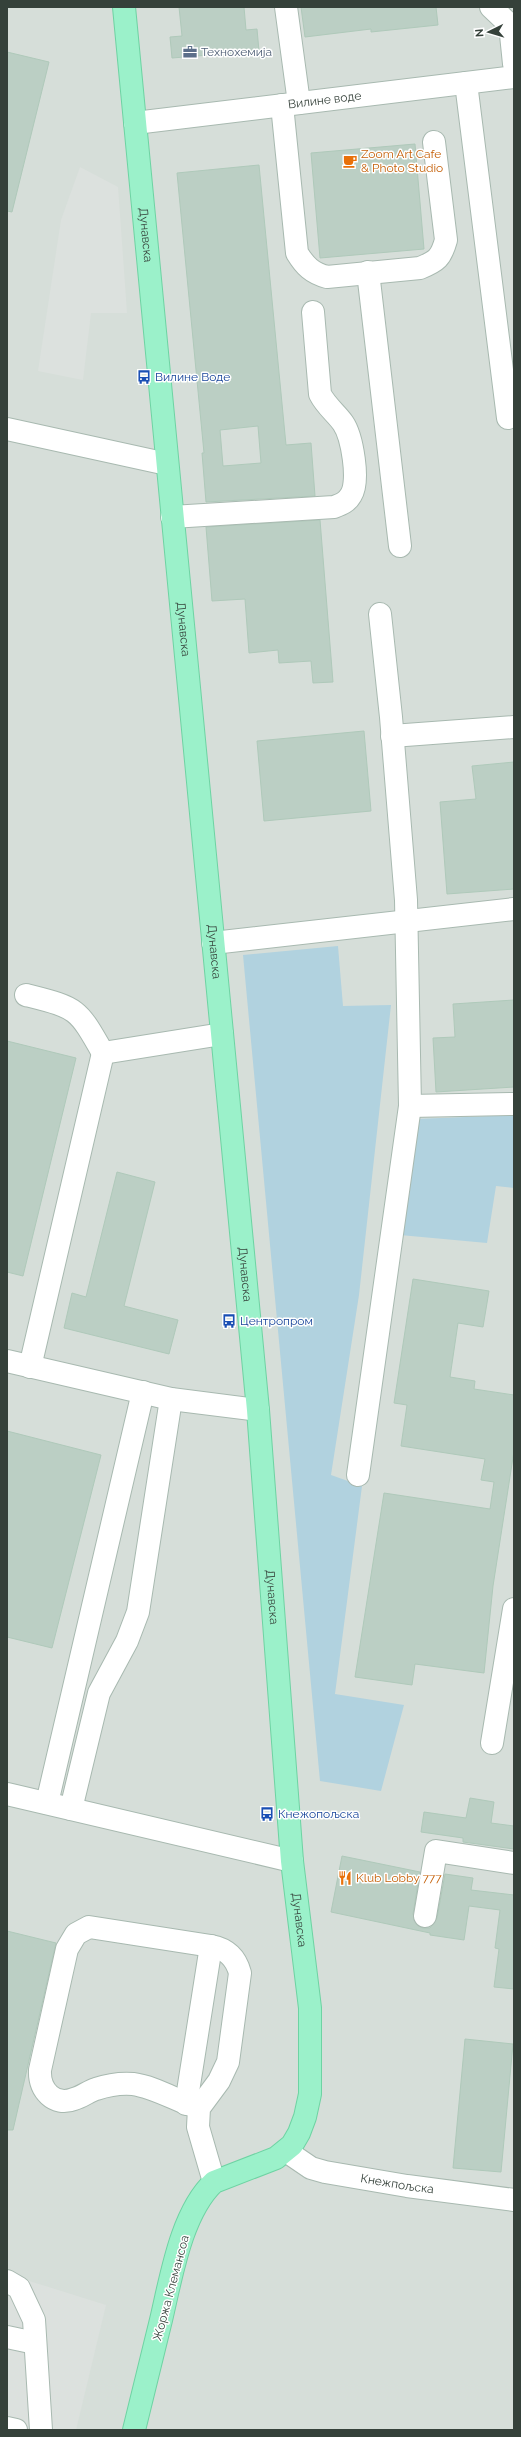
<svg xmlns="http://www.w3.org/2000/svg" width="521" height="2437" font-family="Raleway,sans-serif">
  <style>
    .industrial { fill: #d6ded9 }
    .green { fill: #b1d2df }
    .parking { fill: #dce1de }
    .building { fill: #bbcfc4; stroke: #afc9ba; fill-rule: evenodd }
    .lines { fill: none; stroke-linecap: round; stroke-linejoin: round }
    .minor-casing { stroke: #a8b9b0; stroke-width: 24 }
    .major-casing { stroke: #6ed3a3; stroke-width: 24 }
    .minor { stroke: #fff; stroke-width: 22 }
    .major { stroke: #9bf1ca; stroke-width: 22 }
    .labels { text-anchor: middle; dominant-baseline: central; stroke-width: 3; stroke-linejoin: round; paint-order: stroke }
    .service-label { font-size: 12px; fill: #4e5e75; stroke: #fff; text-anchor: start }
    .street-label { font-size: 12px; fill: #35413a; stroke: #fff }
    .food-label { font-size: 12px; fill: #c56008; stroke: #fff; text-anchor: start }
    .transit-label { font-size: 12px; fill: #164399; stroke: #fff; text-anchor: start }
  </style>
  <rect width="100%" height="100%" fill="#e4efea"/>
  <rect class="industrial" x="7" y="7" width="507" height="2423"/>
  <g class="green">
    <polygon points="338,946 343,1006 391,1005 359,1295 331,1475 362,1486 335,1694 404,1705 381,1791 320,1781 243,955"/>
    <polygon points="514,1115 514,1188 496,1186 487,1243 400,1235 416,1119"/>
  </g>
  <g class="parking">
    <polygon points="80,167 118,187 127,313 91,313 83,380 38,371 61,220"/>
    <polygon points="7,2274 106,2305 76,2430 7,2430"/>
  </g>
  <g class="building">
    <polygon points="179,7 244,7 246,30 257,29 259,51 172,58 170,37 182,36"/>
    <polygon points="301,7 436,7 438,25 371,32 371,29 305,37"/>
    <polygon points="7,52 49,62 12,212 7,211"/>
    <polygon points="415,144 424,249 320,258 311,153"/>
    <path d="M259,165L286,445L311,443L315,496L206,502L202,453H204L177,173ZM258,426L261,463L223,466L220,430Z"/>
    <polygon points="320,520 333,682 313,683 311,661 279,663 278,650 249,653 245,599 212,601 206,527"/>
    <polygon points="364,731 371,811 264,821 257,741"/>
    <polygon points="514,762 514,889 447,894 440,802 476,799 472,766"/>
    <polygon points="514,1000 514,1087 436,1092 433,1038 455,1037 453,1004"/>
    <polygon points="7,1041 76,1058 23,1276 7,1272"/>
    <polygon points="117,1172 155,1182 124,1306 178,1320 169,1354 64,1328 72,1293 86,1297"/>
    <polygon points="413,1279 489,1291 483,1327 458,1323 450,1377 475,1381 474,1389 514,1395 514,1451 493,1586 484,1673 415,1664 412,1685 355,1677 384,1493 490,1509 494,1482 481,1480 485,1459 401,1446 407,1405 394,1403"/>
    <polygon points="7,1431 101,1455 52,1648 7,1637"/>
    <polygon points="470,1798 494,1802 491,1823 514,1826 514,1849 463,1842 463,1838 421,1832 424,1812 466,1818"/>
    <polygon points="342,1856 420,1872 413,1914 417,1925 423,1928 430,1928 437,1918 445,1874 473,1878 471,1890 514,1895 514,1989 494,1987 499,1949 495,1948 500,1910 469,1906 464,1940 430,1935 430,1933 331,1912"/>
    <polygon points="7,1931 56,1943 13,2130 7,2130"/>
    <polygon points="465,2039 513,2044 501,2172 453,2168"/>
  </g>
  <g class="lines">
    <defs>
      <g id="minor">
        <polyline points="286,7 299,103"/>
        <polyline points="491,7 510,25 514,64"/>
        <polyline points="466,83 508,418"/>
        <path d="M282,105L297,253C305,266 312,273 327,277L420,268C437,261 441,258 446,240L434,142"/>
        <path id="s1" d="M135,123L514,77"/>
        <polyline points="368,272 400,546"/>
        <polyline points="7,429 167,464"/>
        <path d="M172,517L334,507C342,504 347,502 351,495C360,481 352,436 343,423C336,413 326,406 320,394L313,312"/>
        <polyline points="392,736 514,727"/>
        <polyline points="213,943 514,909"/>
        <path d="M26,995C77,1008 77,1007 103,1053"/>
        <polyline points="103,1053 222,1034"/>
        <polyline points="410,1106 514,1104"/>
        <polyline points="7,1361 171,1399 258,1410"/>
        <polyline points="30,1367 103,1053"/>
        <polyline points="358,1475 410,1106 406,900 391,717 380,614"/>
        <polyline points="492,1743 514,1609"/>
        <polyline points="7,1794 292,1861"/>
        <polyline points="47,1803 143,1392"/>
        <polyline points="71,1809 99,1693 127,1641 138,1612 171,1399"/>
        <polyline points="425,1916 436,1851 514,1863"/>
        <polyline points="186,2104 211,1946"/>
        <path d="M199,2108C177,2101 155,2087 133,2084C121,2083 108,2085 96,2089C89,2091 82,2097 74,2099C54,2107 39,2090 40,2070L67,1949L76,1934L89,1927L211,1946C227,1949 236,1958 240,1973L228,2062L219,2081L199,2108L198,2127L214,2182"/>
        <path id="s2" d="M286,2151L311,2168L325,2172L407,2186L514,2200"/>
        <polyline points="7,2281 19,2288 34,2320 41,2430"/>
        <polyline points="7,2337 35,2343"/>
        <polyline points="7,2428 16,2430"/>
      </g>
      <g id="major">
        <path id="s3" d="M124,7L258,1410L292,1861L310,2008V2094L305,2117L299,2133L292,2145L276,2158L214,2182C181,2213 171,2278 161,2320C152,2357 143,2393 134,2430"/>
      </g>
    </defs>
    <use href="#minor" class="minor-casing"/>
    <use href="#major" class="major-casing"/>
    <use href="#minor" class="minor"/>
    <use href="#major" class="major"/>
  </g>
  <defs>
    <symbol id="office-bare" viewBox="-9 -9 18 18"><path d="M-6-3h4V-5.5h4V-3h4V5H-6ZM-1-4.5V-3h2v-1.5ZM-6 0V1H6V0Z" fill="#5c6f8a" stroke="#fff" stroke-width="2.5" paint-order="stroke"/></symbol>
    <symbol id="cafe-bare" viewBox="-9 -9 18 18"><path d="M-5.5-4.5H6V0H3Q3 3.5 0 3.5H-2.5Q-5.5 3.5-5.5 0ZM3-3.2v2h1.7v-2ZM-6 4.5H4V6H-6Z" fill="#e8710a" stroke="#fff" stroke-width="2.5" paint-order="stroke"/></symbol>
    <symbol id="bus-bare" viewBox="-9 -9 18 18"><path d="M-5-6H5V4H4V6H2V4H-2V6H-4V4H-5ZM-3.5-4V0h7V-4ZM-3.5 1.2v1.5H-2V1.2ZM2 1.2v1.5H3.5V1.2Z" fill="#1a4fb4" stroke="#fff" stroke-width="2.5" paint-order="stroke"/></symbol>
    <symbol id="restaurant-bare" viewBox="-9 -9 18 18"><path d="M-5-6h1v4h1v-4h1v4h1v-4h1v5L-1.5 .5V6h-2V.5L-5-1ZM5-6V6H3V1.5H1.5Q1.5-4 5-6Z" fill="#e8710a" stroke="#fff" stroke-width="2.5" paint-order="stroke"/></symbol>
  </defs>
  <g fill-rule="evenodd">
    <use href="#office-bare" x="180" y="42" width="20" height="20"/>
    <use href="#cafe-bare" x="340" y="151" width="20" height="20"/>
    <use href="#bus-bare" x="134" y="367" width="20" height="20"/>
    <use href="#bus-bare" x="219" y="1311" width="20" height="20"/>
    <use href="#bus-bare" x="257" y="1804" width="20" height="20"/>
    <use href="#restaurant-bare" x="335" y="1868" width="20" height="20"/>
  </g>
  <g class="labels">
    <g class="service-label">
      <text x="201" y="52">Технохемија</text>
    </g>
    <g class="street-label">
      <text stroke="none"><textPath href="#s1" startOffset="191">Вилине воде</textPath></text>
      <text stroke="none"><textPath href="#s3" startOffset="229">Дунавска</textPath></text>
      <text stroke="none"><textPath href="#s3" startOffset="625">Дунавска</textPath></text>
      <text stroke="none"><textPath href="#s3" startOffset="949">Дунавска</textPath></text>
      <text stroke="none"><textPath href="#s3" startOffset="1273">Дунавска</textPath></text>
      <text stroke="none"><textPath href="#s3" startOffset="1597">Дунавска</textPath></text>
      <text stroke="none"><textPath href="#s3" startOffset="1921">Дунавска</textPath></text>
      <text stroke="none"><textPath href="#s2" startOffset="118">Кнежпољска</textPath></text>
      <text transform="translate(171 2288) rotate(-75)">Жоржа Клемансоа</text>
    </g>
    <g class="food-label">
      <text x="361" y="154">Zoom Art Cafe<tspan x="361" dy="14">&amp; Photo Studio</tspan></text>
      <text x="356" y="1878">Klub Lobby 777</text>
    </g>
    <g class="transit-label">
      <text x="155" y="377">Вилине Воде</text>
      <text x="240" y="1321">Центропром</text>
      <text x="278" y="1814">Кнежопољска</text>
    </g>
  </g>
  <rect width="521" height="2437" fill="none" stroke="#35413a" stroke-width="16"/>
  <g transform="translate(489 32) rotate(265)" stroke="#ffffff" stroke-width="3" paint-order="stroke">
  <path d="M0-3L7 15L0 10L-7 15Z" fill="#35413a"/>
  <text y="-6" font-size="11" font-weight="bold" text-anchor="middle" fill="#35413a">N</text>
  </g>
</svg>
